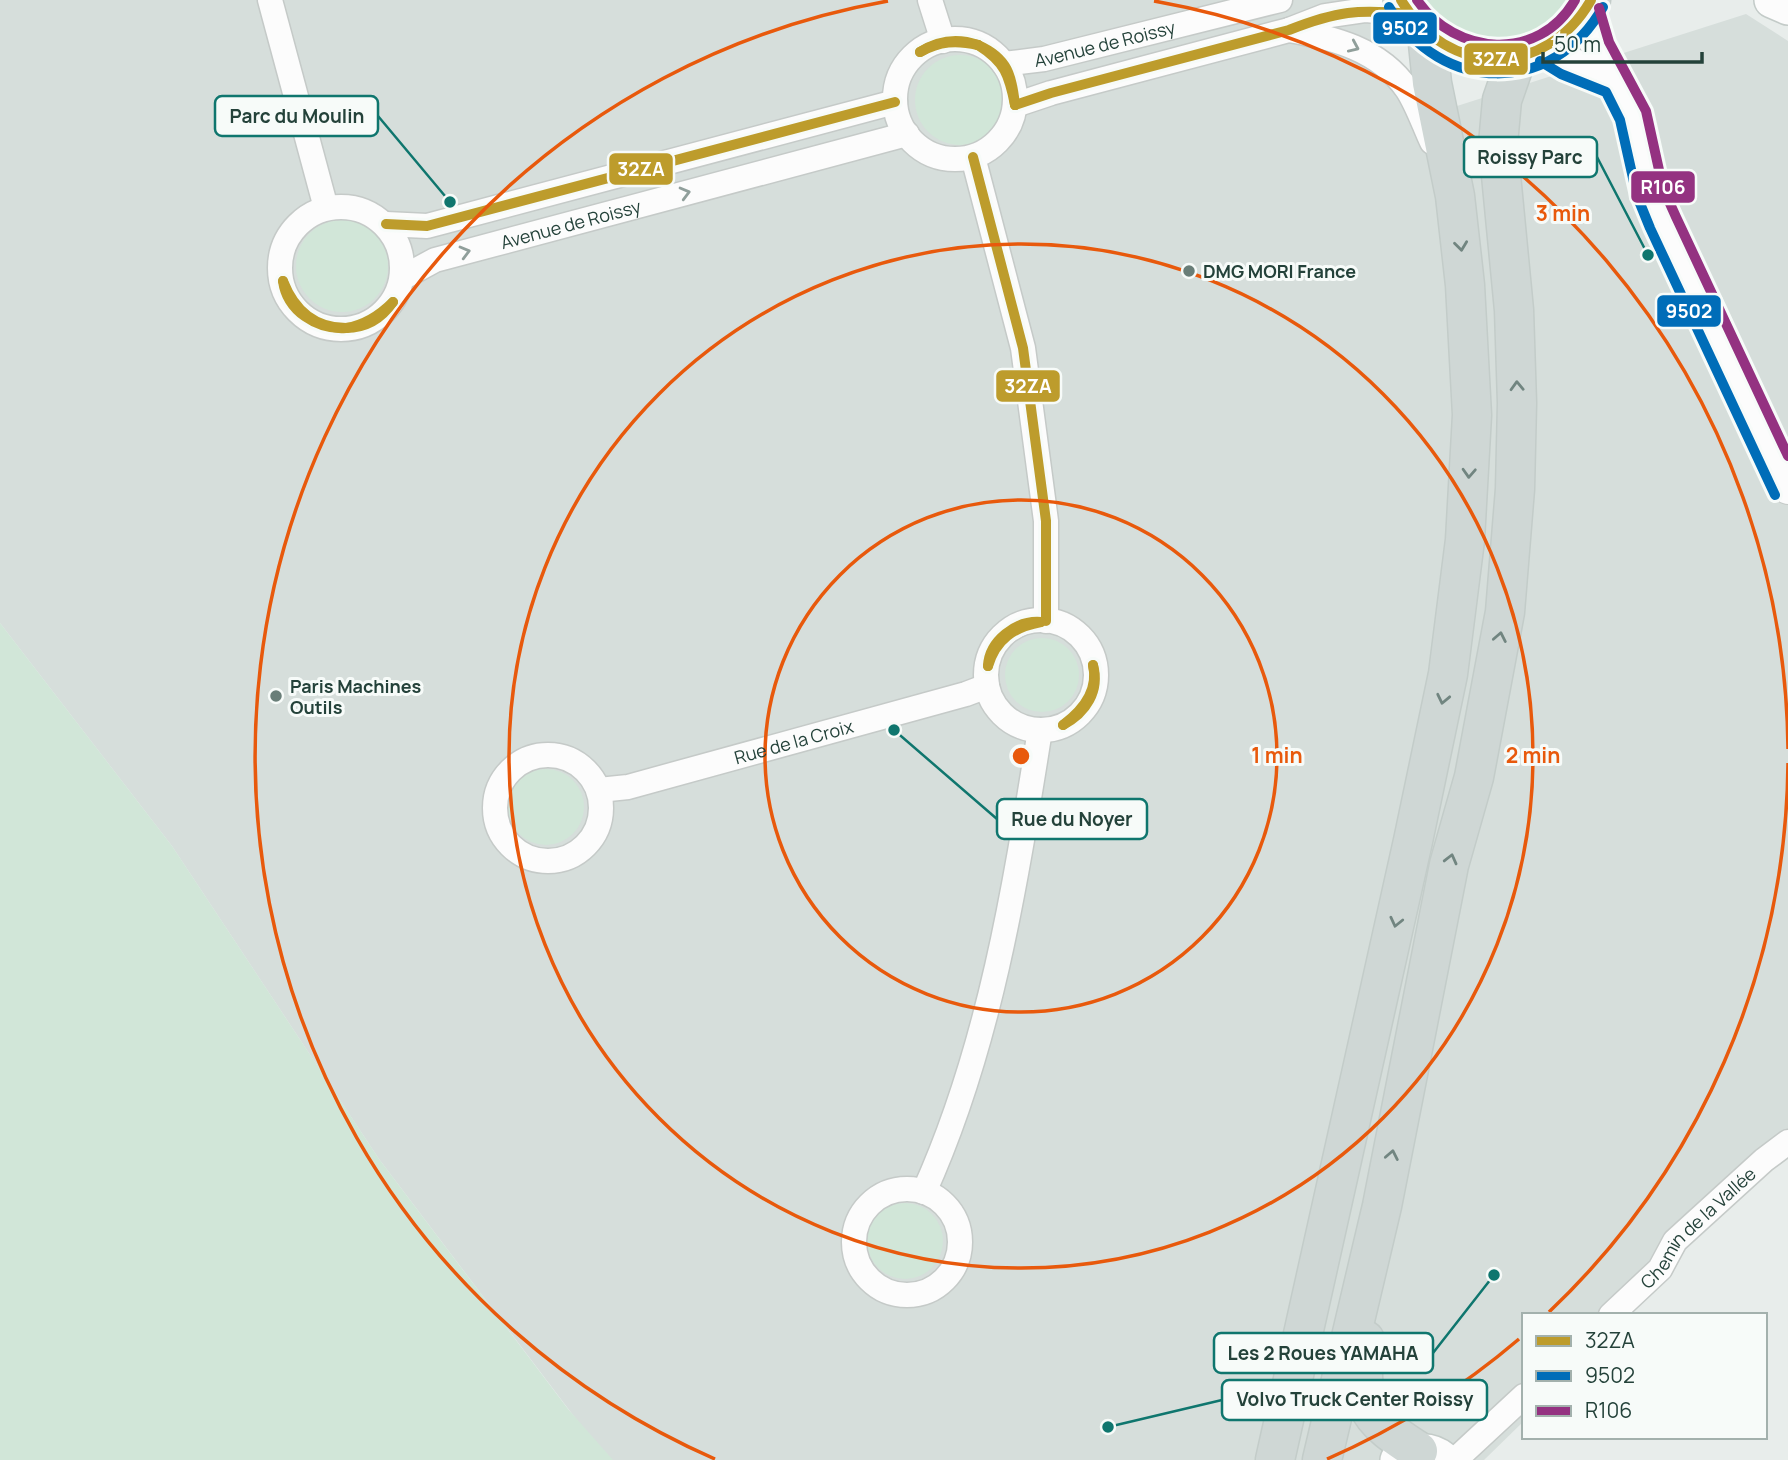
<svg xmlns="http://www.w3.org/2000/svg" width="1788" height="1460" font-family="Manrope,sans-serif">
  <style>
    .built { fill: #d6dedb }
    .green { fill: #d1e6d8 }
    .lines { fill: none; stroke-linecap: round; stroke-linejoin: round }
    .minor-casing { stroke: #c5cac8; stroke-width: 27 }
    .tertiary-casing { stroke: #c5cac8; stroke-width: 32 }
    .secondary-casing { stroke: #c3cbc8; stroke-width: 38 }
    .primary-casing { stroke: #c3ccc9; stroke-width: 41 }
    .minor { stroke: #fcfcfc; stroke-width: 24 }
    .tertiary { stroke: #fcfcfc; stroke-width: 30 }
    .secondary { stroke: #fcfcfc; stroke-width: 35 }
    .primary { stroke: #cfd7d5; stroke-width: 38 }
    .bus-1-casing { stroke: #f7fbf9; stroke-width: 16 }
    .bus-2-casing { stroke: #f7fbf9; stroke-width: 16 }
    .bus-3-casing { stroke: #f7fbf9; stroke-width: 16 }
    .bus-1 { stroke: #bd9c2c; stroke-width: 10 }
    .bus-2 { stroke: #006db8; stroke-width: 10 }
    .bus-3 { stroke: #943281; stroke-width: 10 }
    .oneway { stroke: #909f9b }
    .oneway2 { stroke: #718580 }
    .ring { fill: none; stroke: #e8590c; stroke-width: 3.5 }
    .poi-dot { fill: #697e78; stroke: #f7fbf9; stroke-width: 2.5 }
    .labels { text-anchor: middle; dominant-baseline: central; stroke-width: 6; stroke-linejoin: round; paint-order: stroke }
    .street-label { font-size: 18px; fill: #24423a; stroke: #f7fbf9 }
    .poi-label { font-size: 18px; font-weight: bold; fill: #24423a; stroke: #f7fbf9; text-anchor: start }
    .centre { fill: #e8590c; stroke: #f7fbf9; stroke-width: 3.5 }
    .ring-label { font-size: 21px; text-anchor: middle; font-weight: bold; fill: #e8590c; stroke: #f7fbf9; stroke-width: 6; stroke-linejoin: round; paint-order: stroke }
    .leader { fill: none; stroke: #0f766e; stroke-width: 2.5 }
    .callout-dot { fill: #0f766e; stroke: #f7fbf9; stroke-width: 2.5 }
    .callout { fill: #f7fbf9; stroke: #0f766e; stroke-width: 2.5 }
    .callout-label { font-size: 19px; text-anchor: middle; font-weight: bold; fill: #24423a }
    .line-badge { stroke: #f7fbf9; stroke-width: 2.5 }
    .badge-label { font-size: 19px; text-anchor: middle; font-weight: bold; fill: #fff }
  </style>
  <rect width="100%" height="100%" fill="#e8edeb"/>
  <polygon class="built" points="0,0 1364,0 1410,121 1746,14 1788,41 1788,1137 1620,1315 1524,1315 1524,1421 1484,1460 611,1460 579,1423 379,1159 172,846 0,623"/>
  <g class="green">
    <polygon points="1416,0 1578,0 1527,44 1467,43"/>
    <circle cx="960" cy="100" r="45"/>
    <circle cx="342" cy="266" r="46"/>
    <polygon points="0,623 172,846 379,1159 568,1409 613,1460 0,1460"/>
    <circle cx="1042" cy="675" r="37"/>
    <circle cx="546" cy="807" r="38"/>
    <circle cx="905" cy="1241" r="38"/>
  </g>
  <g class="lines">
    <defs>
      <g id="minor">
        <polyline points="270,0 326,208"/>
        <polyline points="930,0 943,41"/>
        <path d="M1289,30C1334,38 1379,49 1407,89C1417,104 1424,125 1432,142"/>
        <circle cx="955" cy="99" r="60"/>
        <path id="s1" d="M1004,64L1044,59L1280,0"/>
        <polyline points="1015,105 1051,93 1289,30 1325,16 1366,10 1409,14"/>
        <polyline points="973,157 1023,348 1046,521 1046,621"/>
        <circle cx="341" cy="268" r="61"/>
        <polyline points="386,224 427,226 895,102"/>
        <path id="s2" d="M402,278L435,260L907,134"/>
        <circle cx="1041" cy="675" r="55"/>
        <circle cx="548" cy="808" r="53"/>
        <path id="s3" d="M599,790L628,787L966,694L987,686"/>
        <circle cx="907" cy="1242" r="53"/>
        <path d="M924,1192C990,1046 1015,887 1040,730"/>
        <path id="s4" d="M1611,1315L1660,1269L1675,1241L1764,1160L1788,1142"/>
        <polyline points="1455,1460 1524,1396"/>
      </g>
      <g id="tertiary">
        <polyline points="1586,12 1596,47 1633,115 1650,192 1663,223 1788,489"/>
        <polyline points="1547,49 1567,61 1616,81"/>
      </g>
      <g id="secondary">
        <polyline points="1772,0 1788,7"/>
        <path d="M1398,1460C1413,1450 1430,1448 1444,1460"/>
      </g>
      <g id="primary">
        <path d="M1401,0C1413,22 1431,41 1455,51C1506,72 1569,51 1591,0"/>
        <path d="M1365,1340C1362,1361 1361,1386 1369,1407C1375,1424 1403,1441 1418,1451"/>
        <polyline points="1275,1460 1413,841 1448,674 1465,540 1472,415 1465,285 1455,196 1432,83 1427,34"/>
        <polyline points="1322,1460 1382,1206 1449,865 1474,777 1505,612 1515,489 1517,403 1514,310 1498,144 1502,100 1517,57"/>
      </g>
    </defs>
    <use href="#minor" class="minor-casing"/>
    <use href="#tertiary" class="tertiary-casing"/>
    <use href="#secondary" class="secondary-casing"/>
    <use href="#primary" class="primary-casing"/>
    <use href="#minor" class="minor"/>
    <use href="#tertiary" class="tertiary"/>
    <use href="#secondary" class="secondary"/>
    <use href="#primary" class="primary"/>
    <defs>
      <g id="bus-1">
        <path d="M1401,0C1447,78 1546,79 1591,0"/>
        <path d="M978,45C1008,58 1012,76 1015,105"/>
        <path d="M978,45C1005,62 1009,75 1015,105"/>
        <path d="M920,52C939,40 958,38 978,45"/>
        <path d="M920,52C940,41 956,40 978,45"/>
        <path d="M1015,105L1051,93L1289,30C1337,11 1358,9 1409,14"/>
        <polyline points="973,157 1023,348 1046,521 1046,621"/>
        <polyline points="386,224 427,226 895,102"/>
        <path d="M283,281C294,309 314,328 346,328"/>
        <path d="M283,281C287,311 317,330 346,328"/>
        <path d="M346,328C366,328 382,318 393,302"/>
        <path d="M346,328C365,325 379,316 393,302"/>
        <path d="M988,666C989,641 1016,620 1041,622"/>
        <path d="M988,666C996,639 1014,627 1041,622"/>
        <path d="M1063,725C1082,711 1099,691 1093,665"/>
        <path d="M1063,725C1086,713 1100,691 1093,665"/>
      </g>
      <g id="bus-2">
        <path d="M1389,7C1441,95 1553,96 1603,7"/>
        <polyline points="1540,61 1561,74 1606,92 1620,120 1637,196 1650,228 1775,495"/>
      </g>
      <g id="bus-3">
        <path d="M1417,0C1455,56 1539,63 1575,0"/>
        <polyline points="1599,8 1609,42 1646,111 1663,188 1676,217 1788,456"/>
      </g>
    </defs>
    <use href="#bus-1" class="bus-1-casing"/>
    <use href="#bus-2" class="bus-2-casing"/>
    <use href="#bus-3" class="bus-3-casing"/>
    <use href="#bus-1" class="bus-1"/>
    <use href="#bus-2" class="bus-2"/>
    <use href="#bus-3" class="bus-3"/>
  </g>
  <defs><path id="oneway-chevron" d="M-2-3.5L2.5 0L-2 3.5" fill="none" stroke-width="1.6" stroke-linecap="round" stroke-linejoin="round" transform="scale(1.75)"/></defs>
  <g class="oneway">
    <use href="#oneway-chevron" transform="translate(1354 47) rotate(24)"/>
    <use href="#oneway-chevron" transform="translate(685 193) rotate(-15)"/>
    <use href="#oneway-chevron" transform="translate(465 252) rotate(-15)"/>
  </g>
  <g class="oneway2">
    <use href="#oneway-chevron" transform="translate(1461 246) rotate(83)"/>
    <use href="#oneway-chevron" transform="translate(1517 386) rotate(-92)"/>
    <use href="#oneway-chevron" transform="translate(1469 473) rotate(93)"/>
    <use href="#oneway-chevron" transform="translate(1500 637) rotate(-79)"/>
    <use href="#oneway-chevron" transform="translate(1443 699) rotate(102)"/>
    <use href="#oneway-chevron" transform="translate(1451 859) rotate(-76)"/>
    <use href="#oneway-chevron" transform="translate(1396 922) rotate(103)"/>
    <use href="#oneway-chevron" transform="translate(1392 1155) rotate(-79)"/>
  </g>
  <g class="ring">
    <circle cx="1021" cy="756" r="256"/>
    <circle cx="1021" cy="756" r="512"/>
    <path d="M1788 763A767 767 0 0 1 1549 1312M1519 1339A767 767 0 0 1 1327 1459M715 1459A767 767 0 0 1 888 1M1154 1A767 767 0 0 1 1788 749"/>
  </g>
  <g class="poi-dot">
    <circle cx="1189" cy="271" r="7"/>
    <circle cx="276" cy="696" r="7"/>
  </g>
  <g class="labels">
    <g class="street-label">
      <text stroke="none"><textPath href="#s1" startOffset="103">Avenue de Roissy</textPath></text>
      <text stroke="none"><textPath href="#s2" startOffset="178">Avenue de Roissy</textPath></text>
      <text stroke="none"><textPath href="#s3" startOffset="201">Rue de la Croix</textPath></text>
      <text stroke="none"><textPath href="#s4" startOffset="124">Chemin de la Vallée</textPath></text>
    </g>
    <g class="poi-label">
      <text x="1203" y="271">DMG MORI France</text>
      <text x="290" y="686">Paris Machines<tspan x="290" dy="21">Outils</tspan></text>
    </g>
  </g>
  <circle cx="1021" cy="756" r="10" class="centre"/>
  <g class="ring-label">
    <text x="1563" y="221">3 min</text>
    <text x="1277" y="763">1 min</text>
    <text x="1533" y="763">2 min</text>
  </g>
  <path class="leader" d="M450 202L378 116M1648 255L1597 157M894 730L997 819M1494 1275L1433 1353M1108 1427L1222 1400"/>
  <g class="callout-dot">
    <circle cx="450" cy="202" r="7"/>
    <circle cx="1648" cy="255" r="7"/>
    <circle cx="894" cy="730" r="7"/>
    <circle cx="1494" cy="1275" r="7"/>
    <circle cx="1108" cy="1427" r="7"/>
  </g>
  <g class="callout">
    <rect x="215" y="96" width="163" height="40" rx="7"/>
    <rect x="1464" y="137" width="133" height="40" rx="7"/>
    <rect x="997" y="799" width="150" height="40" rx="7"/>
    <rect x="1214" y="1333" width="219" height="40" rx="7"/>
    <rect x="1222" y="1380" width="265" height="40" rx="7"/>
  </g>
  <g class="callout-label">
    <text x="297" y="123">Parc du Moulin</text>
    <text x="1530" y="164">Roissy Parc</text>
    <text x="1072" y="826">Rue du Noyer</text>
    <text x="1323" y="1360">Les 2 Roues YAMAHA</text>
    <text x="1355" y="1406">Volvo Truck Center Roissy</text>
  </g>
  <g class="line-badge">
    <rect x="1372" y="11" width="66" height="34" rx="7" fill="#006db8"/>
    <rect x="1463" y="42" width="66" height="34" rx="7" fill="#bd9c2c"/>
    <rect x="608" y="152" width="66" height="34" rx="7" fill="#bd9c2c"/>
    <rect x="1630" y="170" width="66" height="34" rx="7" fill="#943281"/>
    <rect x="1656" y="294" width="66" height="34" rx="7" fill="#006db8"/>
    <rect x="995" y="369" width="66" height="34" rx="7" fill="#bd9c2c"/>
  </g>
  <g class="badge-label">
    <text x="1405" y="35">9502</text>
    <text x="1496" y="66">32ZA</text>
    <text x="641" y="176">32ZA</text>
    <text x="1663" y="194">R106</text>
    <text x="1689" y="318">9502</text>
    <text x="1028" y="393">32ZA</text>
  </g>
  <rect x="1522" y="1313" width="245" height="126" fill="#f7fbf9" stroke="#a3b1ad" stroke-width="2"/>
  <rect x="1536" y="1336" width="35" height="10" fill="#bd9c2c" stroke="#a3b1ad" stroke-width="2"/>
  <text x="1585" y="1348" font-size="21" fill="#24423a">32ZA</text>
  <rect x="1536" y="1371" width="35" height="10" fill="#006db8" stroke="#a3b1ad" stroke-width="2"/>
  <text x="1585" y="1383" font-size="21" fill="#24423a">9502</text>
  <rect x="1536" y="1406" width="35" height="10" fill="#943281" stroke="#a3b1ad" stroke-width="2"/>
  <text x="1585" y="1418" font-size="21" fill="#24423a">R106</text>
  <path d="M1543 52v10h159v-10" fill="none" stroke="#24423a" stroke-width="3.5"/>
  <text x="1554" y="52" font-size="21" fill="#24423a" stroke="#f7fbf9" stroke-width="5" paint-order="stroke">50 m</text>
</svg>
